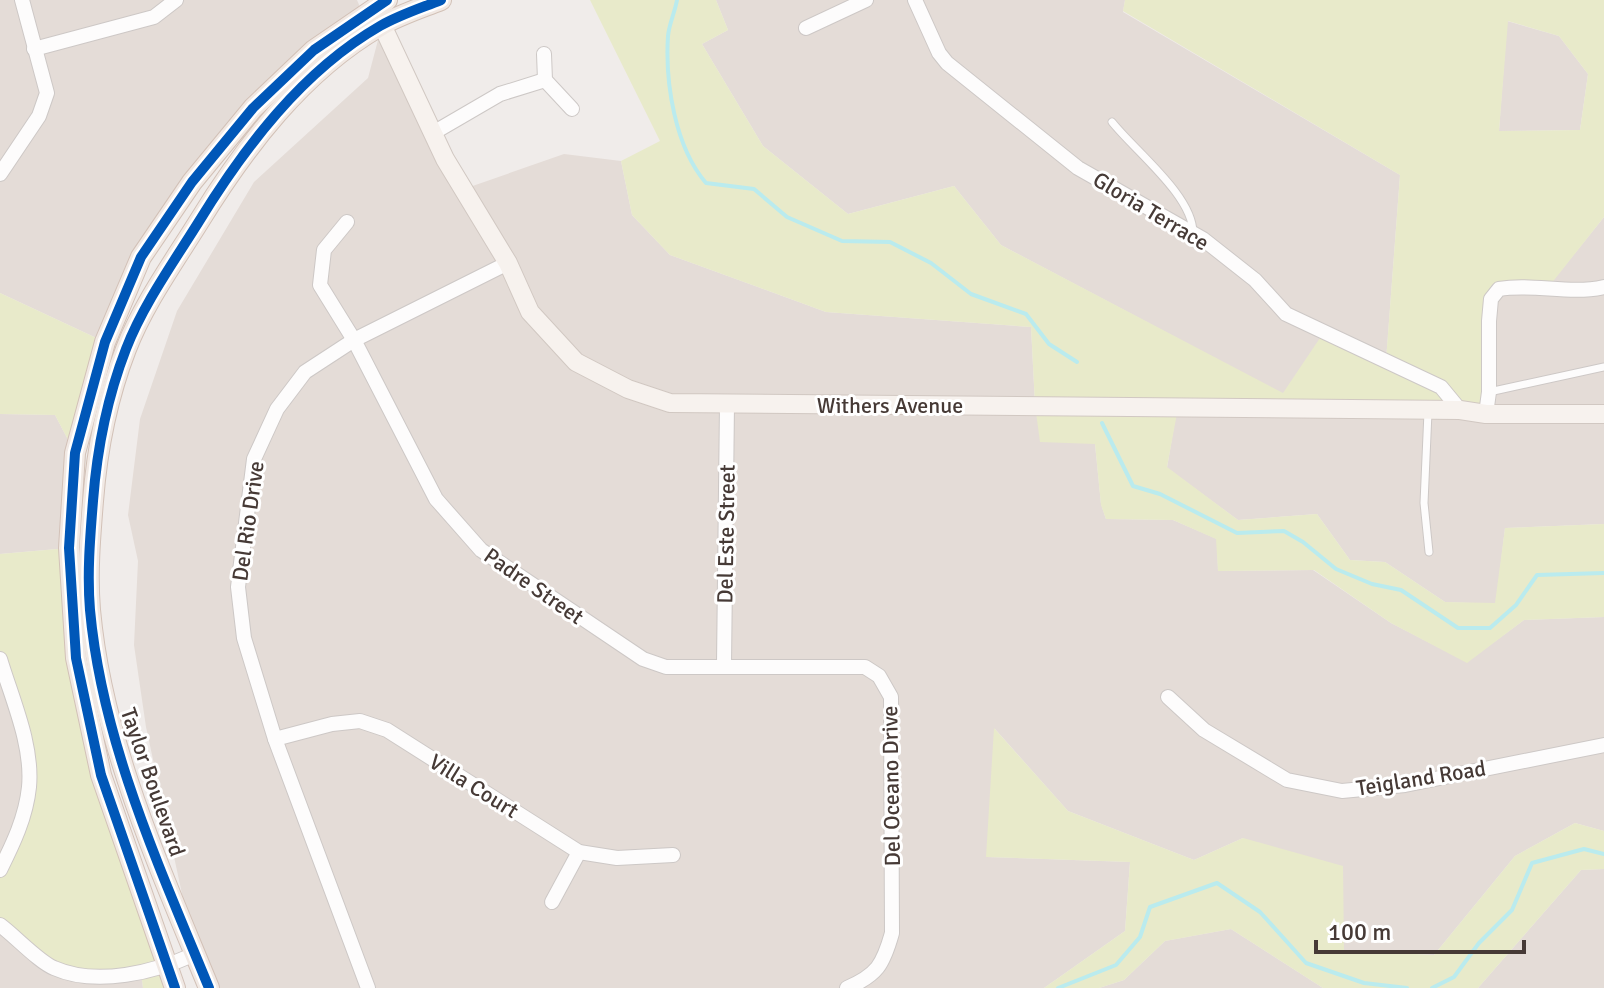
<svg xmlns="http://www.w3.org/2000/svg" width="1604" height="988" font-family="Signika,sans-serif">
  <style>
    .residential { fill: #e4dcd7 }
    .green { fill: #e8eaca; fill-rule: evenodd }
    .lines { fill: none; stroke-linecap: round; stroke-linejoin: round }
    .stream { stroke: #baebee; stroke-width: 4 }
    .lane-casing { stroke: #cdc8c6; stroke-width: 9 }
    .street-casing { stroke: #cdc8c6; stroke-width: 16 }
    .secondary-casing { stroke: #d1c8c2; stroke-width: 20 }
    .primary-casing { stroke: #d2c1b7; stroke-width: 22 }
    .lane { stroke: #fdfcfc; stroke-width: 7 }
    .street { stroke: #fdfcfc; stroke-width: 14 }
    .secondary { stroke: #f7f2ee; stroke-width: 18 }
    .primary { stroke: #f1e9e4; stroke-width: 20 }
    .cycleway-casing { stroke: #fff; stroke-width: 15 }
    .cycleway { stroke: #0057b8; stroke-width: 10 }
    .labels { text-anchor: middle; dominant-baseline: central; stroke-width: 6; stroke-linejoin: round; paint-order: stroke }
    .street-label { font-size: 22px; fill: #463a36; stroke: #fff }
  </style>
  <rect width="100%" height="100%" fill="#f0ecea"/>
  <g class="residential">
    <polygon points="0,0 357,0 363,14 192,182 105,342 0,293"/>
    <polygon points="716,0 1125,0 1123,12 1400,175 1386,361 1283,394 1001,245 954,186 848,214 763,146 702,44 728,30"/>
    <polygon points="1507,21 1559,36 1588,74 1580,130 1499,131"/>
    <polygon points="382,25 464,189 564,154 621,161 632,215 670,255 826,312 1031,327 1035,405 1095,444 1101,504 1106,519 1173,520 1217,539 1218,571 1313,570 1391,623 1467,662 1524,620 1604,617 1604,831 1575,823 1515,856 1434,955 1344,950 1243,838 1194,860 1068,811 995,729 987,857 1130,862 1125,931 1044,988 209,988 195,954 146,727 134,645 138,561 128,515 140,419 177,311 254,182 368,78"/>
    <polygon points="1604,217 1604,524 1505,528 1496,604 1445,602 1385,562 1350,560 1317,514 1238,520 1167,468 1177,408 1291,407 1489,321 1499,289 1547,288"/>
    <polygon points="0,414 55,415 75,453 69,548 0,554"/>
    <polygon points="0,659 29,786 0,870"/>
    <polygon points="1604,869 1604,988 1478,988 1581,870"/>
    <polygon points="0,925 141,971 143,988 0,988"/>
    <polygon points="1231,929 1323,988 1099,988 1124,980 1165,941"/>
  </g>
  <g class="green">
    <path d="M590,0H716L728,30L702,44L763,146L848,214L954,186L1001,245L1283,393L1324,332L1386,360L1400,175L1123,11L1125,0H1604V217L1547,289L1518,286L1491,299L1486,414L1178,408L1167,467L1238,520L1317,514L1350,560L1385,562L1445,602L1495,603L1505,528L1604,524V617L1524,620L1467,663L1391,623L1314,570L1218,571L1216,539L1173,520L1106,519L1101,505L1095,444L1040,442L1035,405L1031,327L826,312L670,255L632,215L621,161L660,141ZM1508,21L1559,36L1588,74L1580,130L1499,131Z"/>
    <polygon points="0,293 105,342 75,453 55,415 0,414"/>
    <polygon points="69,548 76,658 175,988 143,988 141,972 53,968 0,925 0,870 29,786 0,659 0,554"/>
    <polygon points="994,728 1068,811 1194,860 1243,838 1343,866 1344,950 1434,955 1515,856 1575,823 1604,831 1604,869 1581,870 1478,988 1323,988 1231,929 1165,941 1124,980 1099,988 1044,988 1125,931 1130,862 986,857"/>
  </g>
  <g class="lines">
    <g class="stream">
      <path d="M677,0C675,12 669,24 668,36C665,83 675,147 706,183L754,189L787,217L842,241L890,242L931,263L971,294L1026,314L1049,344L1077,362"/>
      <polyline points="1102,423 1133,486 1160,494 1237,533 1284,531 1303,542 1336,569 1372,584 1401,590 1458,628 1490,628 1516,605 1537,575 1604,573"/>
      <polyline points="1058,988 1116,965 1140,937 1150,907 1217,883 1260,912 1306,963 1364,983 1407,988"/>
      <polyline points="1432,988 1454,977 1479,943 1512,910 1532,863 1584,849 1604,854"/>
    </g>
    <defs>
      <g id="lane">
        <path d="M1112,122C1136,152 1193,196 1193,233"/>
        <polyline points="1489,392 1604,367"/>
        <polyline points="1428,412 1424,503 1429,552"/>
      </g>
      <g id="street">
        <polyline points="915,0 939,53 947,63 1078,168 1203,239 1255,280 1286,314 1441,387 1460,410"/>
        <polyline points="806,28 866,0"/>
        <polyline points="34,49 154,17 176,0"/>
        <polyline points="544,54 545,80 572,109"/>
        <polyline points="433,133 500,94 545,80"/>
        <polyline points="0,174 39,116 47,93 22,0"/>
        <path d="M347,222L324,250L320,285L354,340L436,499L481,550L643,659L666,667H865L879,676L891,697L892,933C883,965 877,975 847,988"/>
        <path d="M1486,414L1489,392V321L1491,299L1499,289C1534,283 1569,295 1604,287"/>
        <path d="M0,659C12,699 33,745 29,787C26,817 13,844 0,870"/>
        <polyline points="724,665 727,404"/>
        <polyline points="1168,697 1204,730 1287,780 1342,791 1405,785 1604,745"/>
        <polyline points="275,739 332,724 360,721 387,730 579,852 617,858 673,855"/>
        <polyline points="552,902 579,852"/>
        <path d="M0,925C15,936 39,962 54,968C97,987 155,972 195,954"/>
        <polyline points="368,988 275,739 244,638 238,587 254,459 277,409 305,372 354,340 508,263"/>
      </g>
      <polyline id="secondary" points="382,25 445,159 508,263 530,312 576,362 628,389 670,403 1460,410 1486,414 1604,414"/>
      <g id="primary">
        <polyline points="175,988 101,775 76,658 69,548 75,453 105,342 141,257 192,182 253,108 314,50 387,0"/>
        <path d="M209,988C159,866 102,742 90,610C87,574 90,538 93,501C97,449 107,398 126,349C143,305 173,263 198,223C244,148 302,71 380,26C399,15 421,8 441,0"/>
      </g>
    </defs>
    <use href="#lane" class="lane-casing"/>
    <use href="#street" class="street-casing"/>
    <use href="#secondary" class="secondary-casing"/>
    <use href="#primary" class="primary-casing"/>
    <use href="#lane" class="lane"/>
    <use href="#street" class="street"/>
    <use href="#secondary" class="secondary"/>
    <use href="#primary" class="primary"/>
    <defs>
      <g id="cycleway">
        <polyline points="175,988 101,775 76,658 69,548 75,453 105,342 141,257 192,182 253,108 314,50 387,0"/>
        <path d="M209,988C159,866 102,742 90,610C87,574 90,538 93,501C97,449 107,398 126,349C143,305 173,263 198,223C244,148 302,71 380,26C399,15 421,8 441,0"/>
      </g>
    </defs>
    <use href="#cycleway" class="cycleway-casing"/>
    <use href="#cycleway" class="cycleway"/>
  </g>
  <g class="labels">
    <g class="street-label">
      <text transform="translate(1151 211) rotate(31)">Gloria Terrace</text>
      <text x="890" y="405">Withers Avenue</text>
      <text transform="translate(248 521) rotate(-82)">Del Rio Drive</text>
      <text transform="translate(726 534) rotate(-89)">Del Este Street</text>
      <text transform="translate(534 586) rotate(35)">Padre Street</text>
      <text transform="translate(1421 778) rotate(-9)">Teigland Road</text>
      <text transform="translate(153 782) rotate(71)">Taylor Boulevard</text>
      <text transform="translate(474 786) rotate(32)">Villa Court</text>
      <text transform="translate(891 786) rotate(-91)">Del Oceano Drive</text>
    </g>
  </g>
  <path d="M1316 940v12h208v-12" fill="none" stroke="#463a36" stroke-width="4"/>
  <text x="1328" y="940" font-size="24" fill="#463a36" stroke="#ffffff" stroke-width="6" paint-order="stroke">100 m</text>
</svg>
